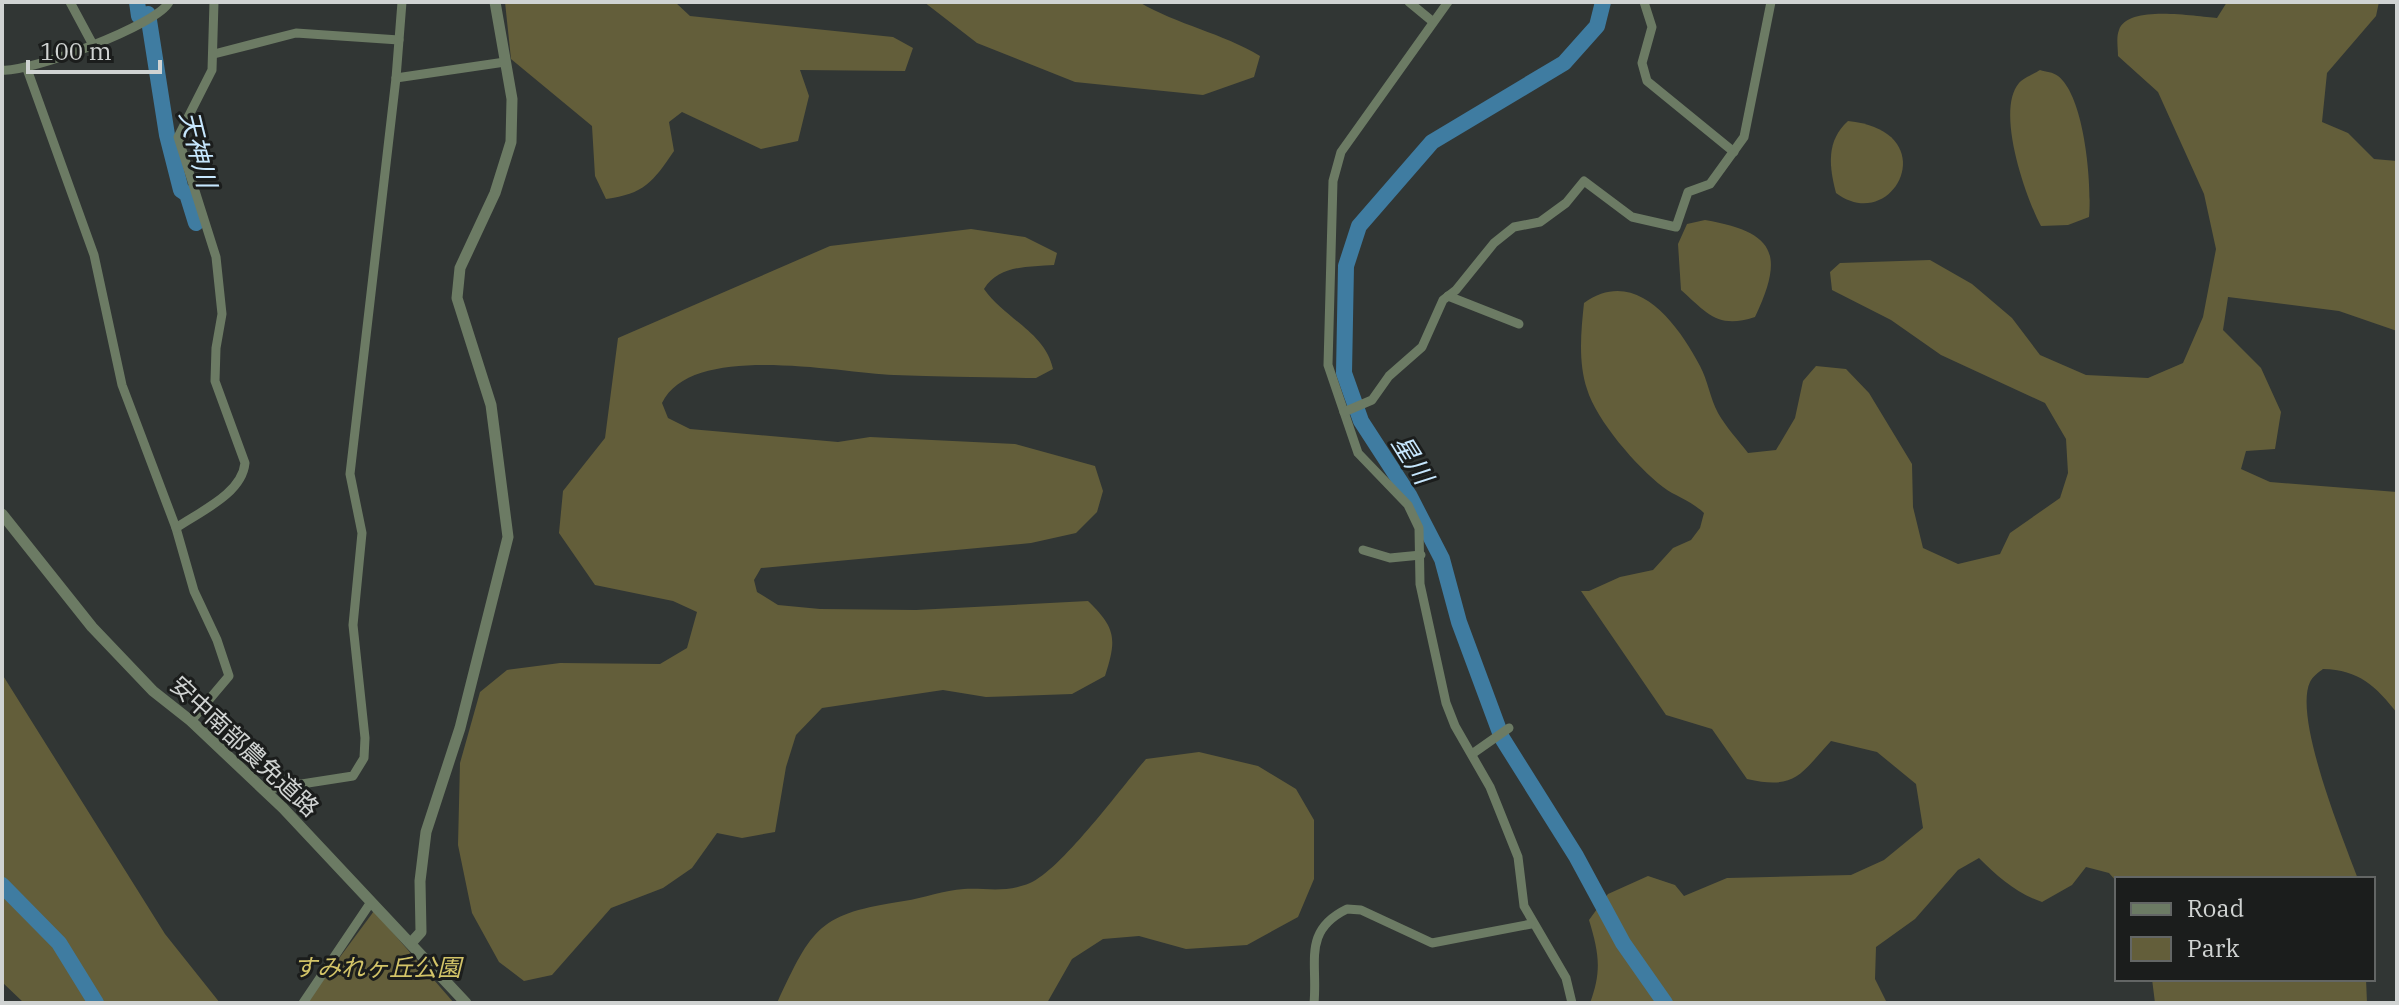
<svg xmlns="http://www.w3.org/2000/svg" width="2399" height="1005" font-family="'IBM Plex Serif','Noto Sans JP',serif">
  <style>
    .green { fill: #635e3a }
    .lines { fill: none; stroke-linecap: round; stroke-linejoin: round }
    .river { stroke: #3f7ca1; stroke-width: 16 }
    .minor { stroke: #6c7b64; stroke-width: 9 }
    .tertiary { stroke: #6c7b64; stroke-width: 11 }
    .labels { text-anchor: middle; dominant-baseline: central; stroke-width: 6; stroke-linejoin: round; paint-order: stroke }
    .street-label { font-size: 24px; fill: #d0d3d2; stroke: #1b1d1c }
    .park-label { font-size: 24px; font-style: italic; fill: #d3c468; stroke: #1b1d1c }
    .water-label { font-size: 26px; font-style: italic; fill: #c7e7fe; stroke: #1b1d1c }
  </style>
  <rect width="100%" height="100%" fill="#313634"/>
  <g class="green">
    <path d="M505,2H675L690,16L893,37L913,48L905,71L800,70L809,96L798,141L761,149L682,112L669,122L674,151C653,182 644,194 606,199L595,176L592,126L511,59Z"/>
    <path d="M924,2H1139C1178,25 1222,33 1260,56L1254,77L1203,95L1075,82L977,43Z"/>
    <path d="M2227,2H2379L2376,16L2327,73L2322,122L2348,133L2374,159L2397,161V331L2339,311L2228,297L2223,330L2261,368L2281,412L2275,449L2246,451L2241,469L2270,482L2397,492V713C2376,686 2359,670 2323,669C2319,672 2312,677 2310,682C2293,718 2344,841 2358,879H2117V882L2109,873L2086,867L2072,885L2042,902C2016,893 1998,877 1979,858L1958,870L1915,919L1876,947L1875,979L1887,1003H1590C1602,971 1599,953 1589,920L1608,894L1648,876L1675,885L1684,896L1727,878L1851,875L1884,860L1923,828L1916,784L1877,752L1831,741C1800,775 1795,790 1747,779L1712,729L1666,715L1581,591H1589L1620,577L1653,570L1673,548L1691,540L1700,528L1704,513C1689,499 1676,497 1663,487C1637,467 1596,420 1587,389C1578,362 1581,331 1584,303C1635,266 1677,322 1700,366C1708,381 1710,398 1718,413C1726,427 1738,440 1748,453L1776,450L1795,418L1803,381L1816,366L1846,369L1869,393L1912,464L1913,507L1923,548L1958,564L2000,554L2010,533L2060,498L2068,473L2066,439L2045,403L1941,355L1891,320L1832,290L1830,272L1840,263L1930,260L1972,284L2012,318L2040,355L2086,375L2148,378L2183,363L2203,317L2216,249L2204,194L2158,92L2118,56C2118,48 2116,37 2119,30C2128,4 2196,17 2217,18Z"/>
    <path d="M2040,70C2046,72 2053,72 2058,76C2085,97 2092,185 2089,217L2068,225L2041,226C2026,198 1995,111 2019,83C2023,78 2034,74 2040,70Z"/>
    <path d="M1848,121C1947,131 1893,236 1836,193C1829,166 1826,141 1848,121Z"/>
    <path d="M1705,220C1773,232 1786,252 1755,317C1718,329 1708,314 1681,290L1678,244L1687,224Z"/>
    <path d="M971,229L1025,237L1057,253L1054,265C1028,267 999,265 984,289C1005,319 1045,332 1053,369L1036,378C989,377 941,377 894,375C839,373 692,341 662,403L668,418L690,429L838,442L870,437L1015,444L1095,466L1103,491L1097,512L1076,533L1031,543L761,568L754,580L757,592L778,605L820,609L916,610L1088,601C1116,628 1117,639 1105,676L1072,694L986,697L943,690L822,708L796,735L786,767L775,832L742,838L717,833L692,868L663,888L611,908L552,975L524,981L499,962L472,913L458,845L460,763L480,692L507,670L560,663L660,664L687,648L697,612L673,601L595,585L559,533L563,491L605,438L618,338L830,246Z"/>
    <polygon points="2,674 165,934 220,1003 24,1003 2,982"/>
    <path d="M1199,752L1258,766L1296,789L1314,820V879L1298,917L1247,945L1186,949L1139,936L1103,939L1072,959L1047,1003H777C813,926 819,914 904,901C924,898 944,890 964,889C988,888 1006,893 1030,883C1061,870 1121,788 1146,759Z"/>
    <polygon points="374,911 454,1003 306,1003"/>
    <polygon points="2152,979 2366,979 2367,1003 2155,1003"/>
  </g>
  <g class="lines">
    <g class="river">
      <polyline points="137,2 139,16 148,14 167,135 181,190 187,194 196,223"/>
      <polyline points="1603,2 1597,26 1564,63 1432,142 1359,226 1346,266 1344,373 1361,421 1409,495 1442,559 1459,622 1502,738 1576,856 1623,943 1665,1003"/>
      <polyline points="2,885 59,943 96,1003"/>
    </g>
    <g class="minor">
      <polyline points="70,2 92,43"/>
      <polyline points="1409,2 1432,21"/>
      <polyline points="1448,2 1341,152 1333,181 1328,365 1358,453 1408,505 1419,528 1420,584 1446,703 1455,726 1490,787 1518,857 1524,906 1566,978 1572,1003"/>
      <polyline points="1644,2 1652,27 1642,63 1647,81 1734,152"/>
      <polyline points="214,54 296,33 399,40"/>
      <polyline points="27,69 94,255 122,385 176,528 194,591 217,640 229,676 191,721"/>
      <path d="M2,70C29,73 158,25 169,2"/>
      <polyline points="396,78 505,62"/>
      <polyline points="1448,296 1519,324"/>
      <polyline points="1344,412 1372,400 1389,376 1422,347 1443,300 1456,290 1494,243 1514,227 1540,222 1566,203 1584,181 1632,217 1676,227 1688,192 1710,184 1744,137 1771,2"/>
      <path d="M176,528C199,512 242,494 245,463L215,381L216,348L222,314L216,257L178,137L212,70L214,2"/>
      <polyline points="1363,550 1390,558 1421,555"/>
      <polyline points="1472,754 1509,728"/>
      <polyline points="263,790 353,776 364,758 365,738 353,625 362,533 350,474 396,78 402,2"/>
      <polyline points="303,1003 371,902"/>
      <path d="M1314,1003C1318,962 1302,931 1347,909L1361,910L1432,943L1531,924"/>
    </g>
    <g class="tertiary">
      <polyline points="2,514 92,627 153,691 191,721 283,808 466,1003"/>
      <polyline points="411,943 421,932 420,881 426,832 460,728 508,537 491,405 457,298 460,268 495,193 511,142 512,99 495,2"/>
    </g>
  </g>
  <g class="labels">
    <g class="street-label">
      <text transform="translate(245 746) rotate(43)">安中南部農免道路</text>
    </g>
    <g class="park-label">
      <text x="377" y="967">すみれヶ丘公園</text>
    </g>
    <g class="water-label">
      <text transform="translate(199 149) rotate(76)">天神川</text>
      <text transform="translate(1413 459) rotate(58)">星川</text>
    </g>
  </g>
  <rect width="2399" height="1005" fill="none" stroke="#d0d3d2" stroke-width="8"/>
  <rect x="2115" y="877" width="260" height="104" fill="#1b1d1c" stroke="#636665" stroke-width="2"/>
  <rect x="2131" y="903" width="40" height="12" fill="#6c7b64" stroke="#636665" stroke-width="2"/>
  <text x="2187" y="917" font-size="24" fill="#d0d3d2">Road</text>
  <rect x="2131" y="937" width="40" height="24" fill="#635e3a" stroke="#636665" stroke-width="2"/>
  <text x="2187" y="957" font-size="24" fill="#d0d3d2">Park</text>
  <path d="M28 60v12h132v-12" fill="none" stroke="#d0d3d2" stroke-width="4"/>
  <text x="40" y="60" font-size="24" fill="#d0d3d2" stroke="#1b1d1c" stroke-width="6" paint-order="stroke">100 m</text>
</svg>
